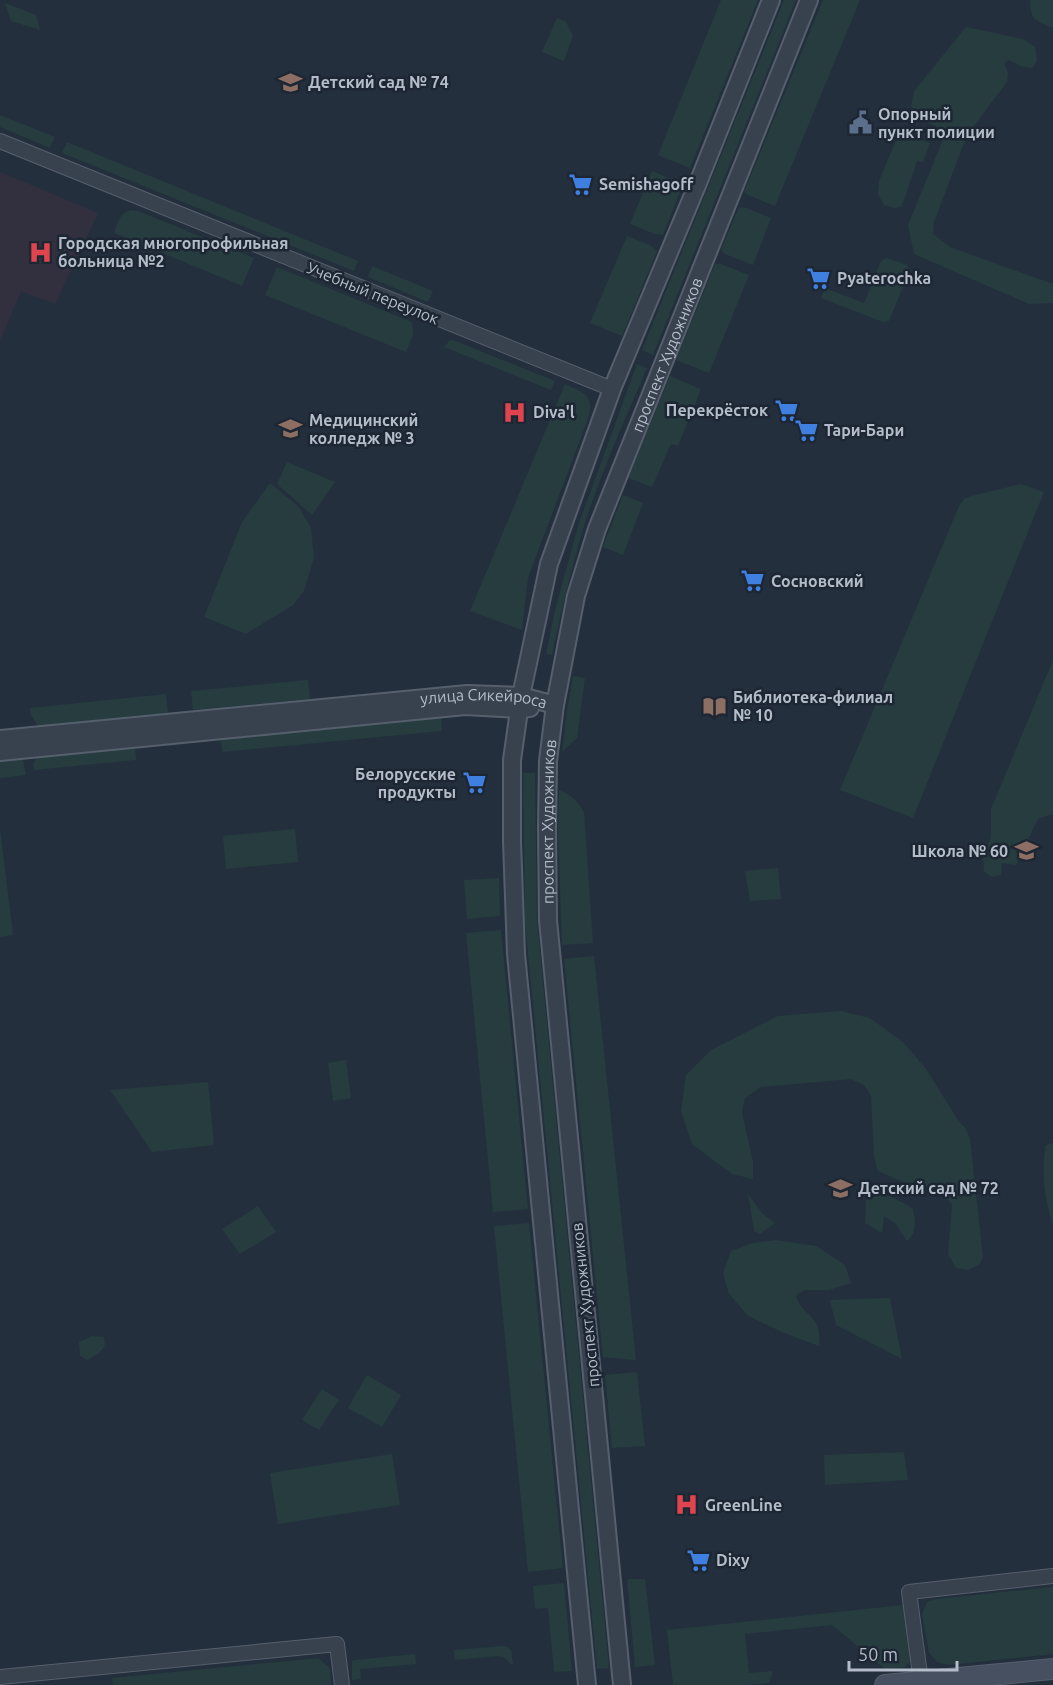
<svg xmlns="http://www.w3.org/2000/svg" width="1053" height="1685" font-family="Ubuntu,sans-serif">
  <style>
    .medical { fill: #32303f }
    .green { fill: #263c3f }
    .lines { fill: none; stroke-linecap: round; stroke-linejoin: round }
    .minor-casing { stroke: #565f6c; stroke-width: 16 }
    .tertiary-casing { stroke: #565f6c; stroke-width: 20 }
    .secondary-casing { stroke: #565f6c; stroke-width: 22 }
    .minor { stroke: #38414e; stroke-width: 14 }
    .tertiary { stroke: #38414e; stroke-width: 16 }
    .secondary { stroke: #465061; stroke-width: 20 }
    .labels { text-anchor: middle; dominant-baseline: central; stroke-width: 5; stroke-linejoin: round; paint-order: stroke }
    .poi-label { font-size: 16px; font-weight: bold; fill: #b4bcc9; stroke: #1d2633; text-anchor: start }
    .street-label { font-size: 16px; fill: #b4bcc9; stroke: #1d2633 }
  </style>
  <rect width="100%" height="100%" fill="#242f3e"/>
  <polygon class="medical" points="0,172 98,213 55,304 21,291 0,341"/>
  <g class="green">
    <polygon points="721,0 758,0 690,168 658,155"/>
    <polygon points="784,0 796,0 653,355 642,350"/>
    <polygon points="823,0 860,0 775,206 750,196 744,192"/>
    <path d="M1030,0H1053V28C1036,21 1030,20 1030,0Z"/>
    <polygon points="5,3 36,15 40,30 11,21"/>
    <polygon points="557,18 566,22 573,36 564,61 542,52"/>
    <polygon points="966,27 1023,39 1035,47 1037,61 1032,68 1021,66 1008,60 1004,63 1008,72 1007,82 967,135 934,222 933,234 950,247 1053,284 1053,303 1029,304 914,254 908,225 946,132 925,121 911,107 914,91"/>
    <polygon points="0,115 55,137 50,148 0,127"/>
    <polygon points="908,131 921,136 921,140 930,143 923,162 917,161 902,206 895,208 884,205 878,194 879,181 898,135"/>
    <polygon points="67,142 358,261 354,271 62,153"/>
    <polygon points="652,171 683,184 663,235 655,234 630,224"/>
    <polygon points="739,207 746,208 771,218 753,265 725,254 721,250"/>
    <path d="M131,210L138,211L254,258L242,286L114,233C118,223 119,213 131,210Z"/>
    <polygon points="627,236 650,245 657,251 622,336 590,323"/>
    <polygon points="886,258 907,265 910,270 889,321 883,322 821,298 825,288 864,303 881,261"/>
    <polygon points="715,264 721,264 749,275 709,373 676,360"/>
    <polygon points="372,266 433,291 428,302 368,277"/>
    <polygon points="277,267 412,322 413,335 406,352 265,295"/>
    <polygon points="453,340 555,381 551,390 444,347 449,341"/>
    <path d="M637,364L647,368C625,420 601,472 584,526C571,569 561,612 552,655L546,654L555,610L579,523Z"/>
    <polygon points="670,376 701,389 678,446 671,444 652,487 628,478"/>
    <path d="M565,384C583,393 594,394 589,416L528,578L522,630L470,611Z"/>
    <polygon points="287,462 335,482 312,515 277,484"/>
    <polygon points="270,483 299,507 311,528 314,558 304,591 293,605 246,634 204,617 242,522"/>
    <polygon points="1021,484 1044,492 913,818 840,790 959,506 964,499 971,496"/>
    <polygon points="623,495 643,503 623,555 603,547"/>
    <polygon points="1053,660 1053,814 1038,819 1016,865 1002,863 1001,875 992,877 984,871 983,859 991,837 991,809"/>
    <polygon points="573,676 585,678 577,738 562,752 567,710"/>
    <polygon points="308,680 310,699 193,710 191,691"/>
    <polygon points="166,694 168,713 38,726 31,715 30,708"/>
    <polygon points="441,718 442,731 222,752 221,739"/>
    <polygon points="135,748 136,760 34,770 33,763 38,757"/>
    <polygon points="20,759 23,760 26,775 0,778 0,761"/>
    <polygon points="523,773 535,773 537,920 609,1668 597,1669 525,922"/>
    <path d="M559,790C571,794 577,801 584,812L593,943L562,945L558,829Z"/>
    <polygon points="0,828 13,935 0,937"/>
    <polygon points="295,829 298,862 226,869 223,836"/>
    <polygon points="778,868 781,899 750,901 745,871"/>
    <polygon points="499,878 500,916 467,919 464,880"/>
    <polygon points="501,930 528,1209 493,1212 466,933"/>
    <polygon points="594,956 636,1360 603,1357 564,959"/>
    <polygon points="841,1011 870,1018 903,1042 926,1069 958,1120 966,1129 970,1139 983,1257 980,1264 968,1270 956,1268 948,1254 952,1205 940,1190 907,1184 878,1171 874,1157 871,1096 864,1085 851,1079 761,1087 745,1098 742,1112 753,1162 753,1179 732,1174 692,1144 681,1111 686,1075 711,1050 778,1016"/>
    <polygon points="346,1060 351,1098 333,1101 328,1063"/>
    <polygon points="208,1082 214,1145 152,1152 110,1090"/>
    <path d="M1053,1143V1224C1044,1200 1041,1170 1046,1145Z"/>
    <path d="M883,1193C893,1199 904,1202 913,1209C915,1221 918,1232 907,1241L895,1223L884,1216L882,1233L865,1223L866,1200Z"/>
    <polygon points="748,1194 763,1214 775,1223 760,1234 754,1231"/>
    <polygon points="258,1206 276,1232 240,1254 222,1229"/>
    <polygon points="529,1223 563,1568 528,1572 494,1226"/>
    <path d="M776,1240L816,1246L845,1265L851,1283L829,1290H805L796,1295C802,1319 822,1311 819,1346L784,1333L748,1316L729,1294L723,1273L731,1251L753,1243Z"/>
    <polygon points="890,1298 902,1359 836,1325 830,1300"/>
    <polygon points="92,1336 104,1337 105,1346 98,1354 87,1360 80,1356 79,1342"/>
    <polygon points="637,1372 645,1446 612,1448 605,1375"/>
    <polygon points="367,1375 401,1395 382,1427 348,1408"/>
    <polygon points="322,1389 339,1400 319,1430 302,1420"/>
    <polygon points="904,1452 908,1480 825,1485 824,1455"/>
    <polygon points="392,1454 400,1505 278,1524 270,1473"/>
    <polygon points="627,1579 645,1579 655,1665 635,1667"/>
    <polygon points="564,1583 572,1671 554,1672 548,1608 535,1609 533,1586"/>
    <polygon points="1053,1587 1053,1654 949,1665 937,1662 929,1653 922,1614 927,1602 936,1599"/>
    <polygon points="903,1605 913,1659 905,1667 885,1669 832,1625 745,1634 749,1673 773,1671 769,1683 744,1685 673,1685 667,1630"/>
    <polygon points="502,1646 507,1647 511,1650 513,1664 511,1664 504,1657 498,1656 455,1660 454,1650"/>
    <polygon points="415,1654 416,1664 360,1669 361,1679 352,1680 352,1661 355,1660"/>
    <polygon points="318,1658 330,1668 331,1685 113,1685 112,1678"/>
  </g>
  <g class="lines">
    <defs>
      <g id="minor">
        <polyline points="0,141 612,389"/>
        <polyline points="0,1677 337,1644 342,1685"/>
        <polyline points="921,1682 909,1592 1053,1576"/>
      </g>
      <g id="tertiary">
        <path id="s1" d="M0,739L467,694L521,696L555,705"/>
        <polyline points="0,752 465,706 519,709 530,708"/>
        <polyline points="587,1685 516,954 512,841 512,760 521,696 549,564 612,389 698,183 771,0"/>
        <path id="s2" d="M622,1685L548,920L547,829L548,761L555,705L576,596L597,529L809,0"/>
      </g>
      <polyline id="secondary" points="885,1685 1053,1669"/>
    </defs>
    <use href="#minor" class="minor-casing"/>
    <use href="#tertiary" class="tertiary-casing"/>
    <use href="#secondary" class="secondary-casing"/>
    <use href="#minor" class="minor"/>
    <use href="#tertiary" class="tertiary"/>
    <use href="#secondary" class="secondary"/>
  </g>
  <defs>
    <symbol id="school-bare" viewBox="-9 -9 18 18"><path d="M0-5L7-2L0 1L-7-2ZM-4 1L0 2.5L4 1V4Q0 6-4 4Z" fill="#8d6e63" stroke="#1d2633" stroke-width="2.5" paint-order="stroke"/></symbol>
    <symbol id="civic-bare" viewBox="-9 -9 18 18"><path d="M-.6-6.5H3V-4.5H.6V-3L4-1V1h2V6H-6V1h2V-1L-.6-3ZM-1.2 2.5V6h2.4V2.5Z" fill="#5c6f8a" stroke="#1d2633" stroke-width="2.5" paint-order="stroke"/></symbol>
    <symbol id="supermarket-bare" viewBox="-9 -9 18 18"><path d="M-6-5.5h2.5l.6 2H6L4.5 2H-2.5L-4.4-4H-6ZM-1.5 3.2a1.3 1.3 0 1 0 .1 0ZM3 3.2a1.3 1.3 0 1 0 .1 0Z" fill="#3f7fe0" stroke="#1d2633" stroke-width="2.5" paint-order="stroke"/></symbol>
    <symbol id="hospital-bare" viewBox="-9 -9 18 18"><path d="M-5-5h3v3.5h4V-5h3V5h-3V1.5h-4V5h-3Z" fill="#e0444e" stroke="#1d2633" stroke-width="2.5" paint-order="stroke"/></symbol>
    <symbol id="university-bare" viewBox="-9 -9 18 18"><path d="M0-5L7-2L0 1L-7-2ZM-4 1L0 2.5L4 1V4Q0 6-4 4Z" fill="#8d6e63" stroke="#1d2633" stroke-width="2.5" paint-order="stroke"/></symbol>
    <symbol id="library-bare" viewBox="-9 -9 18 18"><path d="M-6-4Q-3-5.5-.7-3.5V5Q-3 3-6 4ZM6-4Q3-5.5 .7-3.5V5Q3 3 6 4Z" fill="#8d6e63" stroke="#1d2633" stroke-width="2.5" paint-order="stroke"/></symbol>
  </defs>
  <g fill-rule="evenodd">
    <use href="#school-bare" x="274" y="66" width="33" height="33"/>
    <use href="#civic-bare" x="844" y="106" width="33" height="33"/>
    <use href="#supermarket-bare" x="564" y="168" width="33" height="33"/>
    <use href="#hospital-bare" x="24" y="236" width="33" height="33"/>
    <use href="#supermarket-bare" x="802" y="262" width="33" height="33"/>
    <use href="#supermarket-bare" x="770" y="394" width="33" height="33"/>
    <use href="#hospital-bare" x="498" y="396" width="33" height="33"/>
    <use href="#university-bare" x="274" y="412" width="33" height="33"/>
    <use href="#supermarket-bare" x="790" y="414" width="33" height="33"/>
    <use href="#supermarket-bare" x="736" y="564" width="33" height="33"/>
    <use href="#library-bare" x="698" y="690" width="33" height="33"/>
    <use href="#supermarket-bare" x="458" y="766" width="33" height="33"/>
    <use href="#school-bare" x="1010" y="834" width="33" height="33"/>
    <use href="#school-bare" x="824" y="1172" width="33" height="33"/>
    <use href="#hospital-bare" x="670" y="1488" width="33" height="33"/>
    <use href="#supermarket-bare" x="682" y="1544" width="33" height="33"/>
  </g>
  <g class="labels">
    <g class="poi-label">
      <text x="308" y="82">Детский сад № 74</text>
      <text x="878" y="114">Опорный<tspan x="878" dy="18">пункт полиции</tspan></text>
      <text x="599" y="184">Semishagoff</text>
      <text x="58" y="243">Городская многопрофильная<tspan x="58" dy="18">больница №2</tspan></text>
      <text x="837" y="278">Pyaterochka</text>
      <text x="768" y="410" text-anchor="end">Перекрёсток</text>
      <text x="533" y="412">Diva'l</text>
      <text x="309" y="420">Медицинский<tspan x="309" dy="18">колледж № 3</tspan></text>
      <text x="824" y="430">Тари-Бари</text>
      <text x="771" y="581">Сосновский</text>
      <text x="733" y="697">Библиотека-филиал<tspan x="733" dy="18">№ 10</tspan></text>
      <text x="456" y="774" text-anchor="end">Белорусские<tspan x="456" dy="18">продукты</tspan></text>
      <text x="1008" y="851" text-anchor="end">Школа № 60</text>
      <text x="858" y="1188">Детский сад № 72</text>
      <text x="705" y="1505">GreenLine</text>
      <text x="716" y="1560">Dixy</text>
    </g>
    <g class="street-label">
      <text transform="translate(373 293) rotate(22)">Учебный переулок</text>
      <text stroke="none"><textPath href="#s2" startOffset="1353">проспект Художников</textPath></text>
      <text stroke="none"><textPath href="#s1" startOffset="486">улица Сикейроса</textPath></text>
      <text stroke="none"><textPath href="#s2" startOffset="867">проспект Художников</textPath></text>
      <text transform="translate(585 1305) rotate(-96)">проспект Художников</text>
    </g>
  </g>
  <path d="M849 1661v9h108v-9" fill="none" stroke="#b4bcc9" stroke-width="3"/>
  <text x="858" y="1661" font-size="18" fill="#b4bcc9" stroke="#1d2633" stroke-width="4.5" paint-order="stroke">50 m</text>
</svg>
